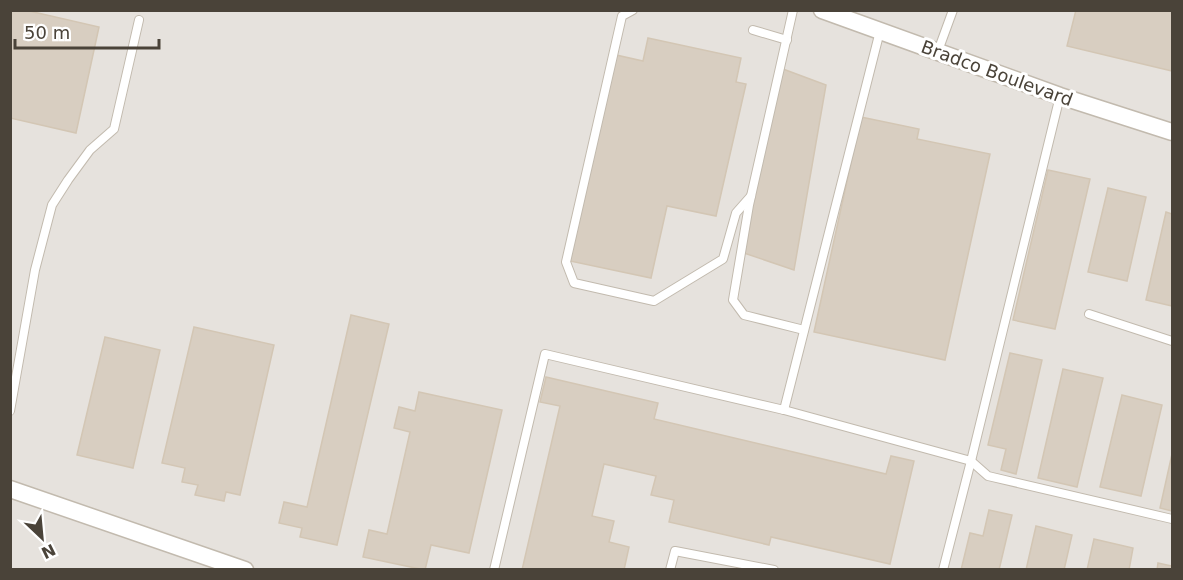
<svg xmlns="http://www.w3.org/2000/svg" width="1183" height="580" font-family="'DejaVu Sans',sans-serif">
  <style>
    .industrial { fill: #e6e2dd }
    .building { fill: #d8cec1; stroke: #d3c6b4; stroke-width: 1.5 }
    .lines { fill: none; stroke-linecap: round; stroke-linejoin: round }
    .lane-casing { stroke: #c2baae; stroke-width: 10 }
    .street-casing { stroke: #c2baae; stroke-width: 19 }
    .lane { stroke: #fff; stroke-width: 8 }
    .street { stroke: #fff; stroke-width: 16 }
    .labels { text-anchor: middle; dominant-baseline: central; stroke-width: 6; stroke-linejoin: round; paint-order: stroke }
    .street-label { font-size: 18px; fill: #4a4339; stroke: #fff }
  </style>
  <rect width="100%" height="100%" fill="#f6f3ec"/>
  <rect class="industrial" x="11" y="11" width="1161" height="558"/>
  <g class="building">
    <polygon points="10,10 25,10 99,27 76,133 10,118"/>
    <polygon points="1076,10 1172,10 1172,71 1067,46"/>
    <polygon points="648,38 741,58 736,82 746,84 716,216 667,206 651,278 570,261 616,55 643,61"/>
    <polygon points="783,69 826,85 794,270 741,252"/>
    <polygon points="861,117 919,129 917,139 990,154 945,360 814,332"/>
    <polygon points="1048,170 1090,179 1055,329 1013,320"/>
    <polygon points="1108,188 1146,197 1127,281 1088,272"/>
    <polygon points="1166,212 1172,214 1172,306 1146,300"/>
    <polygon points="351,315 389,324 337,545 300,537 302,528 279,523 284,502 307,507"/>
    <polygon points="194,327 274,345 240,495 226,492 224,501 195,495 198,485 182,482 185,468 162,463"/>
    <polygon points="105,337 160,350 133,468 77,455"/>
    <polygon points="1010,353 1042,360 1016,474 1001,470 1006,449 988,445"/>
    <polygon points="1063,369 1103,378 1077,487 1038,478"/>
    <polygon points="546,377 658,403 654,419 886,474 891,456 914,461 890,564 771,537 769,545 669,522 674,500 651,495 656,476 604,464 592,516 614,521 609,542 629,547 624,570 522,570 560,406 540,402"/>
    <polygon points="419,392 502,410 469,553 431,545 425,570 363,557 369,530 387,534 410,432 394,428 399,407 415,411"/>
    <polygon points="1122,395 1162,405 1141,496 1100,487"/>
    <polygon points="1172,454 1172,511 1160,508"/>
    <polygon points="989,510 1012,515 999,570 961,570 970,533 983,536"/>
    <polygon points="1036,526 1072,535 1064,570 1026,570"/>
    <polygon points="1094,539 1133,548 1129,570 1087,570"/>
    <polygon points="1158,563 1172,566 1172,570 1157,570"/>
  </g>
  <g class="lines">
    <defs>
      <g id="lane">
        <polyline points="633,10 622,16 566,262 574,283 654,301 723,259 736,213 751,196"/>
        <polyline points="793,10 749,205 733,300 744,315 804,330"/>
        <polyline points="753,30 787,40"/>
        <polyline points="938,51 953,10"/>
        <polyline points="1089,314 1172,341"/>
        <polyline points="784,410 880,31"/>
        <polyline points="10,411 35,270 52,205 68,180 90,150 114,129 139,20"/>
        <polyline points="494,570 545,354 784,410 971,461 988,476 1172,519"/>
        <polyline points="670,570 675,551 774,570"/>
        <polyline points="943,570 971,461 1060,96"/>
      </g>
      <g id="street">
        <polyline points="822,10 1060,96 1172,132"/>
        <polyline points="10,489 245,570"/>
      </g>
    </defs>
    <use href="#lane" class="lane-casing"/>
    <use href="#street" class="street-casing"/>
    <use href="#lane" class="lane"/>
    <use href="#street" class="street"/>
  </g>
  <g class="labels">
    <g class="street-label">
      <text transform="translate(997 73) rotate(20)">Bradco Boulevard</text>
    </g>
  </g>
  <rect width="1183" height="580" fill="none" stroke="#4a4339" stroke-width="24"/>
  <g transform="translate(42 538) rotate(154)" stroke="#ffffff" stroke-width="4.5" paint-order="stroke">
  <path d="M0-4.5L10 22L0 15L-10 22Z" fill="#4a4339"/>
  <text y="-9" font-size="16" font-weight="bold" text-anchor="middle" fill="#4a4339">N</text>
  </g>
  <path d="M15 39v9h144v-9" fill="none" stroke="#4a4339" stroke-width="3"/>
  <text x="24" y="39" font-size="18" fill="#4a4339" stroke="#ffffff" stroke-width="4.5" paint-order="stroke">50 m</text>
</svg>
